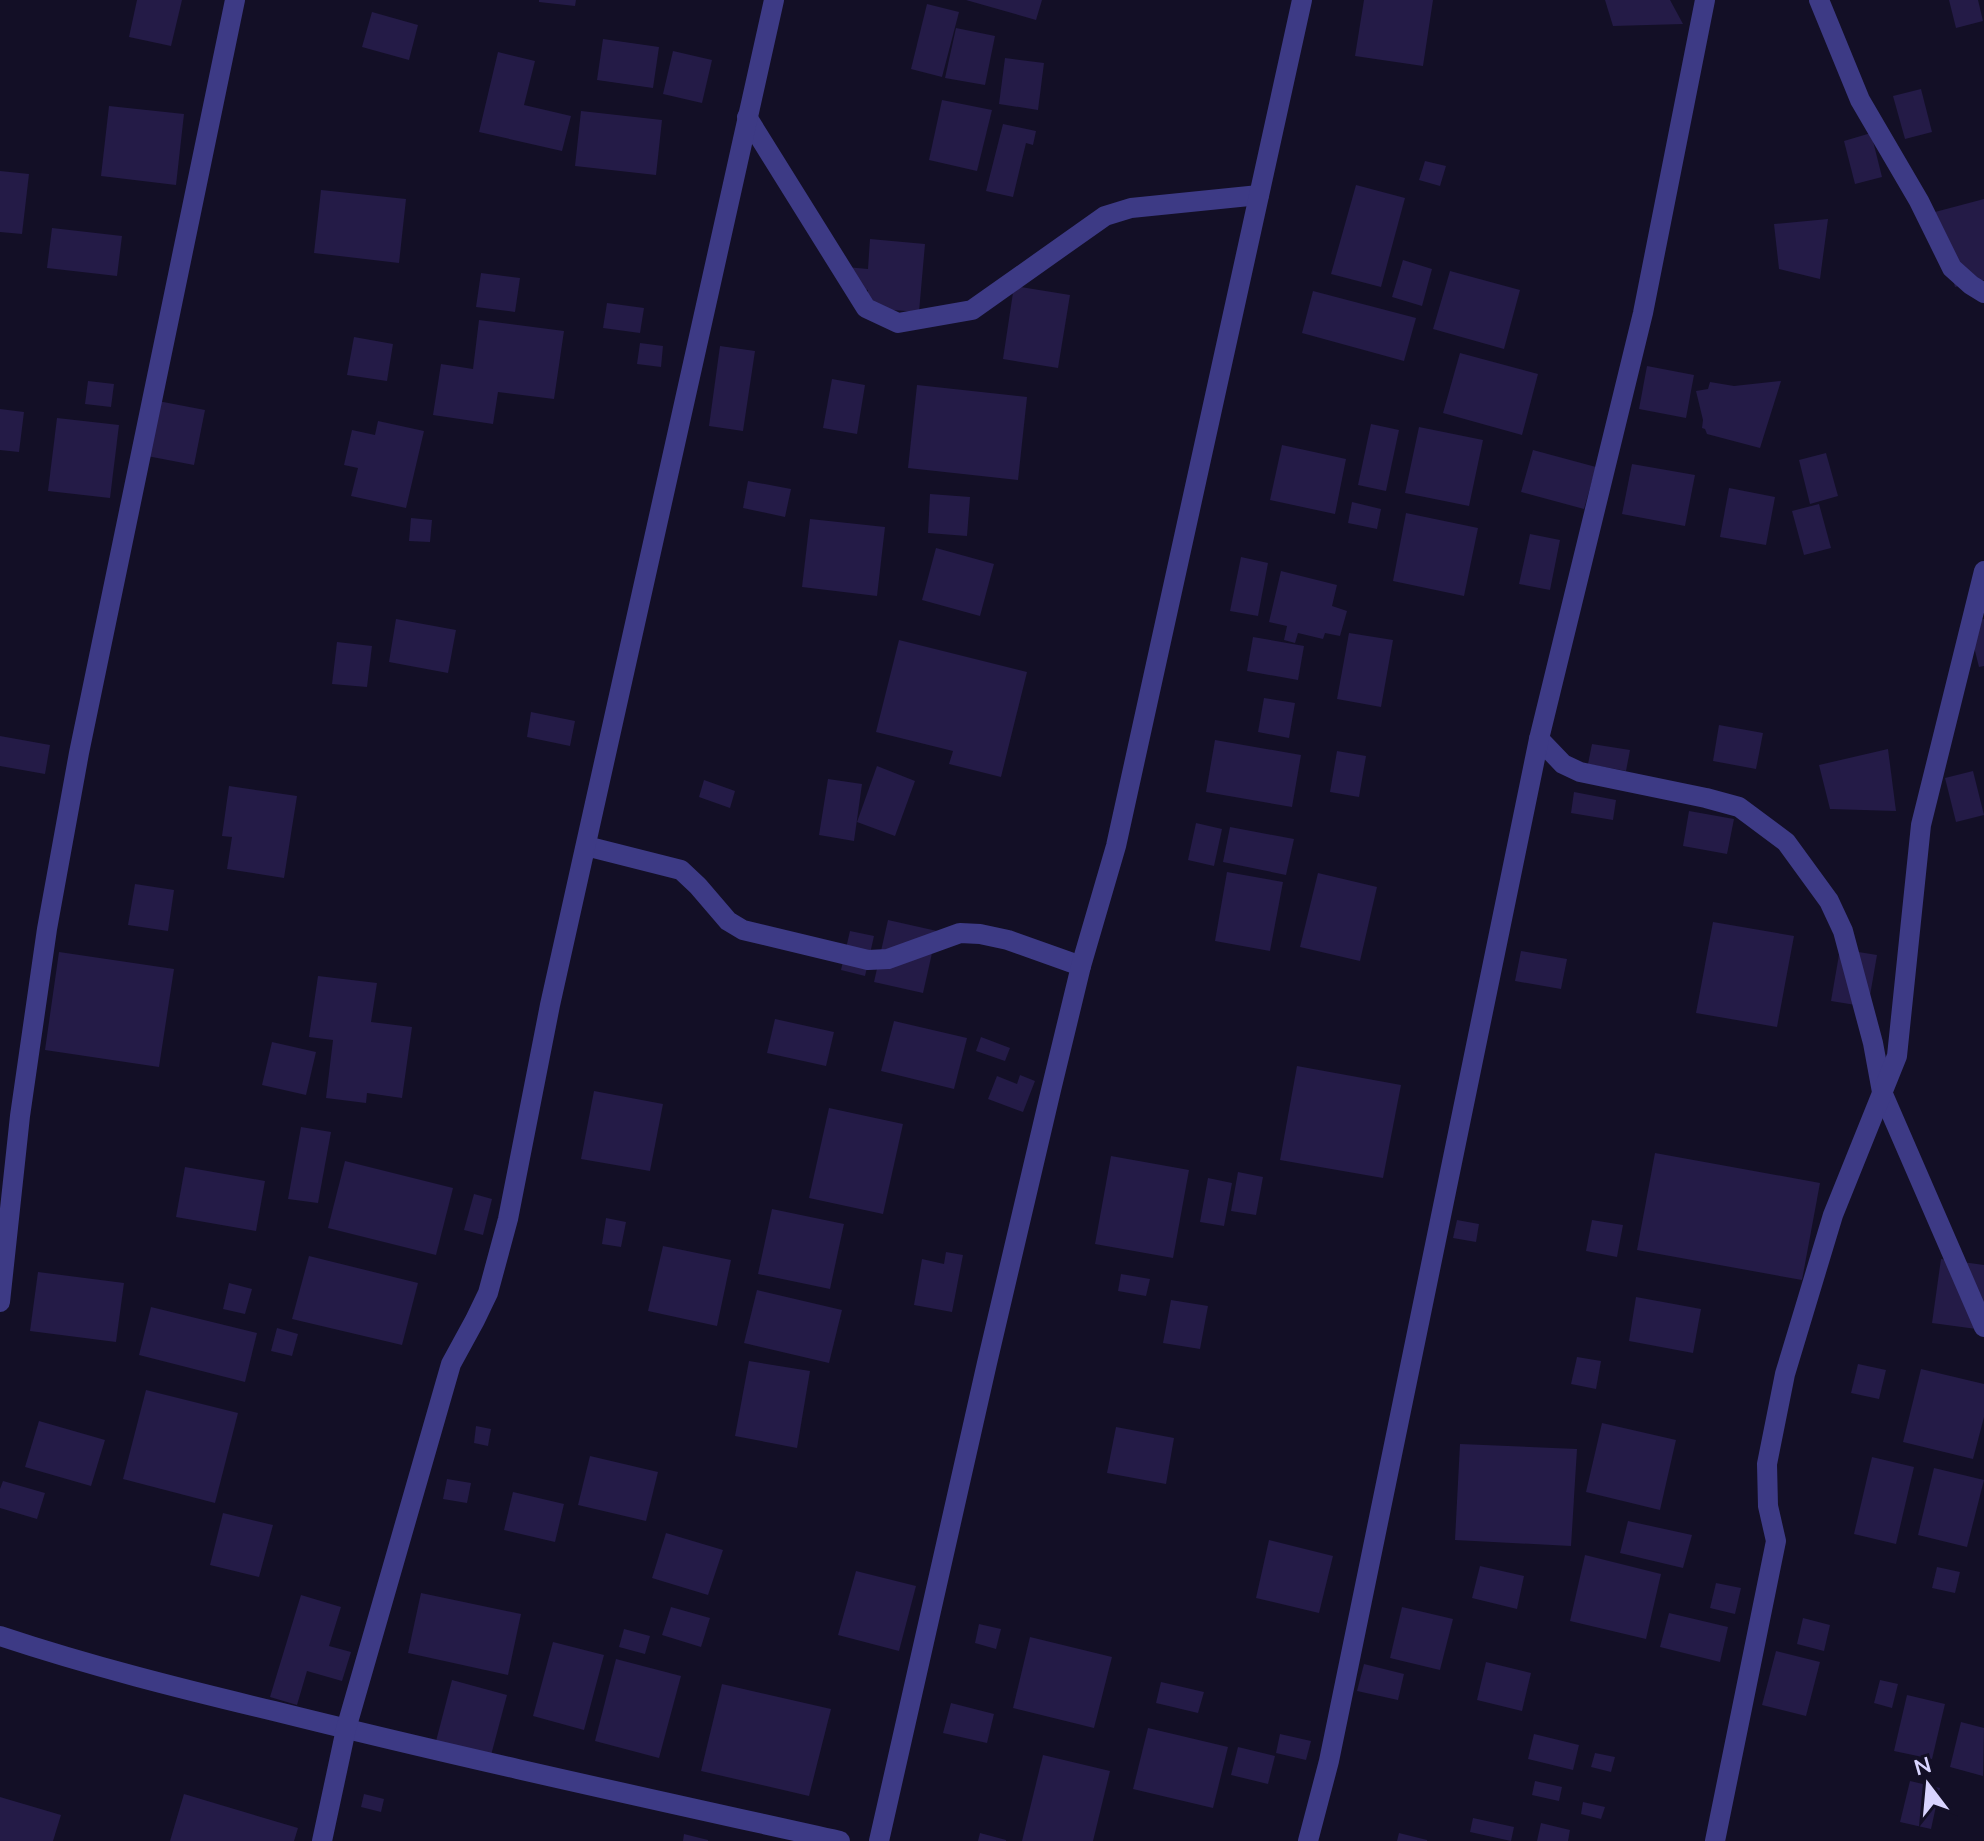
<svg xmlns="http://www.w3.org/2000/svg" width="1984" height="1841" font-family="Mulish,sans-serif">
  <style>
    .building { fill: #241b47 }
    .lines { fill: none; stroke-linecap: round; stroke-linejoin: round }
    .street { stroke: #3d3a85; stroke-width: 20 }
  </style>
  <rect width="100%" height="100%" fill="#130f26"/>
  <g class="building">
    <polygon points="137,0 182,0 171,46 129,37"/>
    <polygon points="539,0 576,0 575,6 539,2"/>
    <polygon points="966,0 1042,0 1036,20"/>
    <polygon points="1364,0 1433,0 1423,66 1355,56"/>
    <polygon points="1605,0 1670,0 1683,24 1613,26"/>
    <polygon points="1949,0 1978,0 1983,21 1956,28"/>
    <polygon points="927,4 959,12 942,77 911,69"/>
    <polygon points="372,12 418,25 409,60 362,47"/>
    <polygon points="956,28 995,36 985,85 945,78"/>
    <polygon points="603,39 659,47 653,88 597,80"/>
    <polygon points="673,51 712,60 702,103 663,94"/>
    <polygon points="498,52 535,61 524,105 571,116 562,151 479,132"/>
    <polygon points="1005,58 1044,63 1038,110 999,104"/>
    <polygon points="1921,89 1932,132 1905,139 1893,96"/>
    <polygon points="942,100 992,110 977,171 929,160"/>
    <polygon points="109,106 184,114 176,185 101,176"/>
    <polygon points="581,111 662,120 656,175 575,166"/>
    <polygon points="1003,124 1036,131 1033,145 1026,143 1013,197 986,191"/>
    <polygon points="1871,133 1882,177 1855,184 1844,141"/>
    <polygon points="1425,161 1446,166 1440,186 1419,180"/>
    <polygon points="0,171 29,174 22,234 0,232"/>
    <polygon points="1356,185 1405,198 1381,287 1331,274"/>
    <polygon points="321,190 406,199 399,263 314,253"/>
    <polygon points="1984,199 1984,280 1955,287 1935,212"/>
    <polygon points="1828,219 1820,279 1779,269 1774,224"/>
    <polygon points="52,228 122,236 117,276 47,268"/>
    <polygon points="870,239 925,244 919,312 866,308 868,290 844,287 846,267 868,269"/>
    <polygon points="1403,260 1432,269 1422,306 1392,297"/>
    <polygon points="1450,271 1520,290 1504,349 1433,329"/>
    <polygon points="481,273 520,278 515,312 476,307"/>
    <polygon points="1014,286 1070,295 1058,368 1003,359"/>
    <polygon points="1313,291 1416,318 1404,361 1302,333"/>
    <polygon points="607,303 644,308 640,333 603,328"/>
    <polygon points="479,320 564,331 554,399 498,392 493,424 433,415 441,364 473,369"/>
    <polygon points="354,337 393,344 387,381 347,375"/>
    <polygon points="640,343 663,346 661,367 637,364"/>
    <polygon points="720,346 755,351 743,431 709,426"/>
    <polygon points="1460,353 1538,374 1522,435 1443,413"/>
    <polygon points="1647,366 1694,375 1686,418 1639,409"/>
    <polygon points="832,379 865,385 857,434 823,428"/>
    <polygon points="88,381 114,384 111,407 85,404"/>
    <polygon points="1781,381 1760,448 1707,434 1705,429 1702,428 1703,420 1696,391 1708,389 1710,382 1734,386"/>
    <polygon points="917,385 1027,397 1018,480 908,468"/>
    <polygon points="158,401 205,410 194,465 147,456"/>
    <polygon points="0,409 24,412 19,452 0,450"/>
    <polygon points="57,418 119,425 110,498 48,491"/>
    <polygon points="378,421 424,431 406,508 351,496 358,468 344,465 352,430 375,435"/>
    <polygon points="1371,424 1399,430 1386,491 1358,485"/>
    <polygon points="1419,427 1483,440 1469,506 1405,493"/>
    <polygon points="1282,445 1346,459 1335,514 1270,500"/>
    <polygon points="1533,450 1596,467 1584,509 1521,492"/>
    <polygon points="1826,453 1838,496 1810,504 1799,460"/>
    <polygon points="1632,464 1695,475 1685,526 1622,514"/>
    <polygon points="748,481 791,489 785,517 743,508"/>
    <polygon points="1729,488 1775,497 1766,545 1720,537"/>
    <polygon points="930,494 970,497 967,536 928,533"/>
    <polygon points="1352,502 1381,509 1377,529 1348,523"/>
    <polygon points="1819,504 1831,548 1804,555 1792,511"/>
    <polygon points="1406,513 1478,528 1464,596 1393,581"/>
    <polygon points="411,518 432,520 430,542 409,541"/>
    <polygon points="810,519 885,527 877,596 802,587"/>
    <polygon points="1530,534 1560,540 1550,590 1519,584"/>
    <polygon points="936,548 994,564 980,616 922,600"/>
    <polygon points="1241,557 1268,563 1258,616 1230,611"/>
    <polygon points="1281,571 1337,585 1332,606 1347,611 1340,636 1325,633 1323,639 1298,633 1295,643 1284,640 1287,626 1269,622"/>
    <polygon points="396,619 456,630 448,673 389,662"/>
    <polygon points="1984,619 1984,666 1979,667 1968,623"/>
    <polygon points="1349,633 1393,640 1381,707 1337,699"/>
    <polygon points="1253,637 1304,646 1298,680 1247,671"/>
    <polygon points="899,640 1027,672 1001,777 949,764 953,751 876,732"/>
    <polygon points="337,642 372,646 367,687 332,684"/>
    <polygon points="1264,698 1295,703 1289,738 1258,732"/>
    <polygon points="531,712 575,721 570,746 527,737"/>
    <polygon points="1719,725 1763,733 1756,769 1713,761"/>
    <polygon points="0,736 50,745 45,774 0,766"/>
    <polygon points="1215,740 1301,755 1292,807 1206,792"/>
    <polygon points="1592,744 1630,750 1626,771 1588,764"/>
    <polygon points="1888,749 1896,811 1830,809 1819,765"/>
    <polygon points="1337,751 1366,756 1359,797 1330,792"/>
    <polygon points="877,766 915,781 895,836 857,822"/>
    <polygon points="1973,771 1984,815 1956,822 1945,778"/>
    <polygon points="828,779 862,784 854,841 819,835"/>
    <polygon points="704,780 735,791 730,808 699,797"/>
    <polygon points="229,786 297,796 284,878 227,869 232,837 222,836"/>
    <polygon points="1574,792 1616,800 1613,820 1571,813"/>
    <polygon points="1689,811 1734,819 1727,854 1683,846"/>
    <polygon points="1196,823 1222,829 1214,866 1188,860"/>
    <polygon points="1230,827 1294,839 1286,875 1223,862"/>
    <polygon points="1227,872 1283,882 1270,951 1215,941"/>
    <polygon points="1318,873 1377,887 1360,961 1300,947"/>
    <polygon points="135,884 174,890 168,931 128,925"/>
    <polygon points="888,920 937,931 923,993 874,982"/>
    <polygon points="1713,922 1794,936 1777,1027 1696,1013"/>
    <polygon points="850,931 874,936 865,976 841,970"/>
    <polygon points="1840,949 1877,955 1868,1007 1831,1001"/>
    <polygon points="1521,951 1567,959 1561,989 1515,981"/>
    <polygon points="59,952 174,969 159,1067 45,1050"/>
    <polygon points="318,976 377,983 371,1022 412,1027 402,1098 367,1093 366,1103 326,1098 333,1040 309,1037"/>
    <polygon points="775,1019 834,1032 826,1066 767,1053"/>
    <polygon points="894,1021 967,1038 954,1089 881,1071"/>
    <polygon points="981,1037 1010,1048 1005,1061 976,1051"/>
    <polygon points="272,1042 316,1052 306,1095 262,1085"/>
    <polygon points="1297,1066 1401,1085 1383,1178 1280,1160"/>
    <polygon points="1020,1075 1035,1081 1023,1112 988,1099 997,1076 1017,1084"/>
    <polygon points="594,1091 663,1104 650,1171 581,1159"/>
    <polygon points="829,1108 903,1124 883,1214 809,1198"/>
    <polygon points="301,1127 331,1132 318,1203 288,1199"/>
    <polygon points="1655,1153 1820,1183 1802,1280 1637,1250"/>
    <polygon points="1111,1156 1189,1170 1173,1258 1095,1244"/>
    <polygon points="345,1161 453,1188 436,1255 328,1228"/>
    <polygon points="185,1167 265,1181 256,1231 176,1217"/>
    <polygon points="1238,1172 1263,1177 1256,1215 1231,1211"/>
    <polygon points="1208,1178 1232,1183 1224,1226 1200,1222"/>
    <polygon points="474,1194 492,1199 483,1235 464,1230"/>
    <polygon points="772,1209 844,1224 830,1289 758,1274"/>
    <polygon points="606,1218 626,1222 621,1247 602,1244"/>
    <polygon points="1457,1220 1479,1224 1476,1242 1453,1238"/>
    <polygon points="1592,1220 1623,1225 1617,1257 1586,1251"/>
    <polygon points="663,1246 731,1260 717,1326 648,1311"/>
    <polygon points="946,1252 963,1255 952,1312 914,1305 922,1259 944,1264"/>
    <polygon points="309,1256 418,1283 402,1345 292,1319"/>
    <polygon points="1941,1259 1984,1265 1984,1330 1932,1323"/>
    <polygon points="38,1272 124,1283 116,1342 30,1331"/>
    <polygon points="1121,1274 1150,1279 1146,1296 1118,1291"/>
    <polygon points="229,1283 252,1289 245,1314 223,1309"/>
    <polygon points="757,1290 842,1310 829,1363 744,1343"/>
    <polygon points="1636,1297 1701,1309 1693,1353 1629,1341"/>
    <polygon points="1171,1300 1208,1306 1200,1349 1163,1343"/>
    <polygon points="151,1307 257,1333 245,1382 139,1355"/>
    <polygon points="277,1328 298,1334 292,1356 271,1351"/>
    <polygon points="1577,1357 1601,1361 1596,1389 1571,1384"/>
    <polygon points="749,1361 810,1371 797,1448 735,1436"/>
    <polygon points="1858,1364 1886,1370 1879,1399 1851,1393"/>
    <polygon points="1921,1369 1984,1384 1984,1417 1973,1459 1903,1442"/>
    <polygon points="146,1390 238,1413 215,1503 123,1479"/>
    <polygon points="39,1421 105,1440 91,1486 25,1467"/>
    <polygon points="1602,1423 1676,1440 1660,1510 1586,1492"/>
    <polygon points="476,1426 491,1429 488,1446 474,1443"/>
    <polygon points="1116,1427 1174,1438 1166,1484 1107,1473"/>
    <polygon points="1460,1444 1577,1449 1571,1546 1455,1540"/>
    <polygon points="590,1456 658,1472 646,1521 578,1505"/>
    <polygon points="1872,1457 1914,1467 1896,1544 1854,1534"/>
    <polygon points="1934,1468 1984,1480 1967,1547 1918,1535"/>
    <polygon points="447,1479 471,1483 467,1503 443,1499"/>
    <polygon points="3,1481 45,1493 37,1519 0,1508 0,1489"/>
    <polygon points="513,1492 564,1504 555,1542 504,1530"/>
    <polygon points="223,1513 273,1525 259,1577 210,1565"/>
    <polygon points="1628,1521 1692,1535 1683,1568 1620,1553"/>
    <polygon points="666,1533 723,1550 708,1595 652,1578"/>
    <polygon points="1269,1540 1333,1556 1319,1613 1256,1598"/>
    <polygon points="1585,1555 1661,1574 1646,1639 1570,1621"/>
    <polygon points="1480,1566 1524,1576 1517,1609 1472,1598"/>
    <polygon points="1937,1567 1960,1572 1955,1593 1932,1588"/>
    <polygon points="856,1571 916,1586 899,1651 838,1635"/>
    <polygon points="1716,1583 1741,1588 1735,1614 1710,1608"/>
    <polygon points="421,1593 521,1614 508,1675 408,1653"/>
    <polygon points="301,1595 341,1607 329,1646 351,1652 342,1681 307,1671 297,1705 270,1697"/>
    <polygon points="671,1607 710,1618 701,1647 662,1635"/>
    <polygon points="1402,1607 1453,1619 1440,1670 1390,1658"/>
    <polygon points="1669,1613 1728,1627 1720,1662 1660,1647"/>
    <polygon points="1803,1618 1830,1625 1824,1651 1797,1644"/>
    <polygon points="979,1624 1001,1629 996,1649 975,1643"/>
    <polygon points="624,1629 650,1636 645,1654 619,1647"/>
    <polygon points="1030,1637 1112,1657 1094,1728 1013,1708"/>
    <polygon points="553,1642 604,1655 584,1730 533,1716"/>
    <polygon points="1776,1651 1820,1662 1806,1716 1762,1705"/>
    <polygon points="616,1659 681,1676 659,1758 595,1741"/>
    <polygon points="1486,1662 1531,1673 1522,1711 1477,1700"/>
    <polygon points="1364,1664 1404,1674 1398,1700 1357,1691"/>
    <polygon points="452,1680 507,1695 490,1759 435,1745"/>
    <polygon points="1880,1680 1898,1684 1892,1708 1874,1703"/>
    <polygon points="1161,1682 1204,1692 1198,1713 1156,1703"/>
    <polygon points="722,1684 831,1709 809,1796 701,1771"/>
    <polygon points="1907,1695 1945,1704 1932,1759 1894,1751"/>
    <polygon points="951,1703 994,1714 987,1743 943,1733"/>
    <polygon points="1961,1722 1984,1728 1983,1776 1950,1767"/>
    <polygon points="1148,1728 1228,1747 1213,1808 1133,1789"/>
    <polygon points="1280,1734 1311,1741 1306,1760 1276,1753"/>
    <polygon points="1534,1734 1579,1745 1573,1770 1528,1759"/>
    <polygon points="1238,1747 1275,1756 1268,1784 1231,1775"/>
    <polygon points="1595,1753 1615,1757 1611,1772 1591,1767"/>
    <polygon points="1043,1755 1110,1771 1093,1841 1022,1841"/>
    <polygon points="1535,1781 1562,1787 1559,1801 1532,1795"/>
    <polygon points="1910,1781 1940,1788 1931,1829 1900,1822"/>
    <polygon points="184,1794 298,1828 294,1841 170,1841"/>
    <polygon points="364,1794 384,1799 381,1812 361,1807"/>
    <polygon points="0,1797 61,1815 53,1841 0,1841"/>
    <polygon points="1583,1802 1605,1807 1601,1819 1581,1814"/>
    <polygon points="1473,1818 1514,1827 1511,1841 1470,1832"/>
    <polygon points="1541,1823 1570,1830 1568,1841 1537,1841"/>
    <polygon points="980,1833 1006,1840 1006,1841 978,1841"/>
    <polygon points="1399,1833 1427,1840 1427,1841 1397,1841"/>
    <polygon points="684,1834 708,1840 708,1841 683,1841"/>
  </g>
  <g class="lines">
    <g class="street">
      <polyline points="1819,0 1860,100 1919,201 1952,268 1971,285 1984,293"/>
      <polyline points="747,117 866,308 898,323 972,310 1105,216 1131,208 1259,195"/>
      <polyline points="1539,739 1563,764 1580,772 1706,798 1739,807 1786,842 1829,901 1843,931 1873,1043 1882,1092 1984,1327"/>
      <polyline points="586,846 681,870 698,886 728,921 743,930 868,960 888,959 960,933 980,934 1008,940 1081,966"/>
      <polyline points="0,1302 20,1116 47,929 79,753 235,0"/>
      <path d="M0,1636C90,1666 182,1689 274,1711C462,1758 651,1799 840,1841"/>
      <polyline points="322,1841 346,1729 451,1364 475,1320 488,1293 508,1219 550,1005 774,0"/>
      <polyline points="879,1841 987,1363 1051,1090 1081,966 1116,846 1302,0"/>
      <polyline points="1308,1841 1329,1761 1539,739 1643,313 1705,0"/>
      <polyline points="1715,1841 1776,1541 1768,1506 1767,1464 1785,1374 1833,1215 1897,1056 1921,825 1984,571"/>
    </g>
  </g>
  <g transform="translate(1928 1785) rotate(344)" stroke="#130f26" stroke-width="6" paint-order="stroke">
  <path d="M0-6L14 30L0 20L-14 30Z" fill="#d9d4ff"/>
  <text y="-12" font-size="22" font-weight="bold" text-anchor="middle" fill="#d9d4ff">N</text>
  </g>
</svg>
